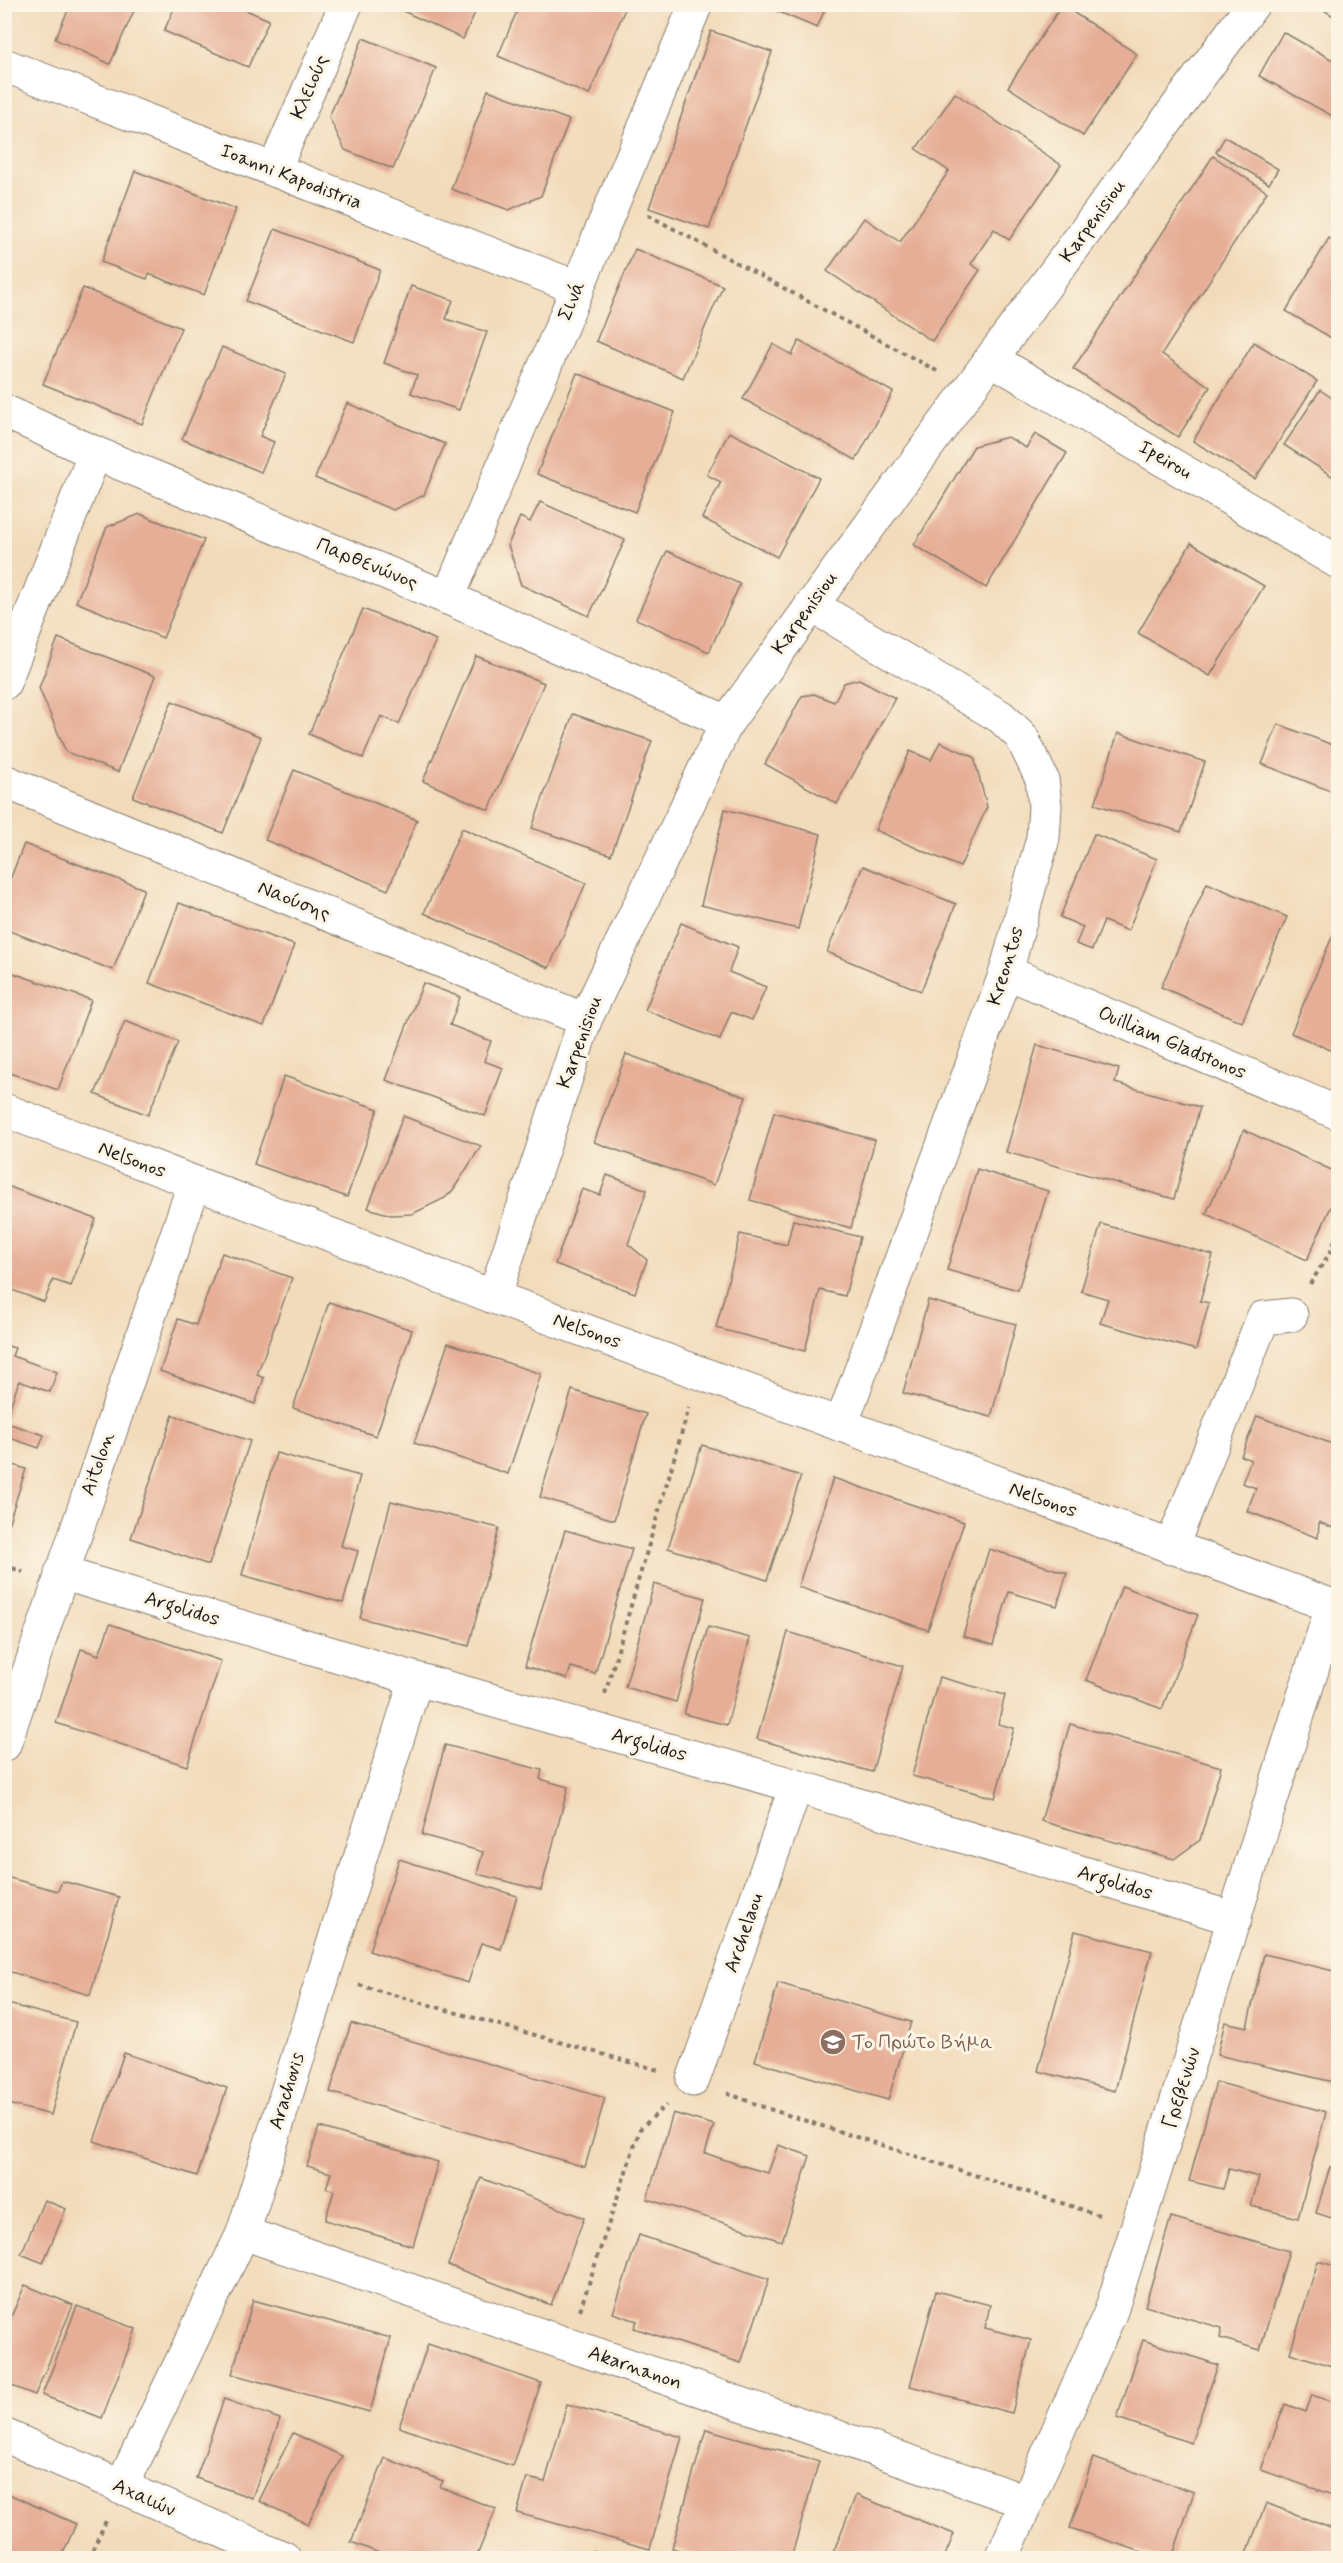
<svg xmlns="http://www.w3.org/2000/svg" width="1343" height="2563" font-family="Mynerve,sans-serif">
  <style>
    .building { fill: #e6ae96 }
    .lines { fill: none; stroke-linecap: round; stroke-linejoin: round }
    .minor-casing { stroke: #877c6c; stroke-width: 35 }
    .tertiary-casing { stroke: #877c6c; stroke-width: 35 }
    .path { stroke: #877c6c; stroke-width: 4; stroke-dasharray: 4.5 4.5; stroke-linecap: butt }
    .minor { stroke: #fff; stroke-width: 33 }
    .tertiary { stroke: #fff; stroke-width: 33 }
    .labels { text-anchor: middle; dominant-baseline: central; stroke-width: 6; stroke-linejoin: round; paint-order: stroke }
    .street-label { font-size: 20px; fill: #1c1c1c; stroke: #fcf5e5 }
    .education-label { font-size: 20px; fill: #785e54; stroke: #fcf5e5; text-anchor: start }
  </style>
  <rect width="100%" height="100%" fill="#fcf5e5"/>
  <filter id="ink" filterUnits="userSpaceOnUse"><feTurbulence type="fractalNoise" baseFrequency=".0167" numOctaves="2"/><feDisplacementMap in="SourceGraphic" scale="12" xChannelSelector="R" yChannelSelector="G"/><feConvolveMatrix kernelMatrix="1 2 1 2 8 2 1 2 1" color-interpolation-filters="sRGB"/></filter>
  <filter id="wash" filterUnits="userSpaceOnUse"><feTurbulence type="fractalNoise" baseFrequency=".008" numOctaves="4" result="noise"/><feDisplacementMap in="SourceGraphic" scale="24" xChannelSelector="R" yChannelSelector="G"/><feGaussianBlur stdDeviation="1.35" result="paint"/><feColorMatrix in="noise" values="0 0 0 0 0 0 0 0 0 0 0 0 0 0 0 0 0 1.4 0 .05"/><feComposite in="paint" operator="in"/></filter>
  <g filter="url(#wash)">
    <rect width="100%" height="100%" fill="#f2dbbb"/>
    <g id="blocks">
      <g class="building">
        <polygon points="71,4 137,4 110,64 55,39"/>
        <polygon points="176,4 232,4 269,20 248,67 164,31"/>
        <polygon points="388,4 479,4 463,39"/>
        <polygon points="520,4 627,4 589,95 498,56"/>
        <polygon points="760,4 827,4 817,28"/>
        <polygon points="1314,4 1338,4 1338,19"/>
        <polygon points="1062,5 1137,54 1083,136 1008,87"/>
        <polygon points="711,31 772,52 709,229 649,208"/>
        <polygon points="1283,32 1338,63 1338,119 1259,76"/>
        <polygon points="363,38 436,68 393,169 345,150 329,117"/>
        <polygon points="488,90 569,120 541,196 509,210 451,189"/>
        <polygon points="955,93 1061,165 1009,240 994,229 971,264 980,270 932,341 827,271 864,218 900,242 949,171 916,149"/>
        <polygon points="1225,137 1278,169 1269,184 1216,152"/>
        <polygon points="1213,156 1267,192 1162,354 1210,387 1178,437 1073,369"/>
        <polygon points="135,171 236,209 204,295 149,274 147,279 101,262"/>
        <polygon points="275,229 380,270 354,342 246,301"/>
        <polygon points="1329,238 1338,244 1338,342 1286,311"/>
        <polygon points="635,249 723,286 683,378 596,341"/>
        <polygon points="411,286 453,300 446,319 487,332 459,410 411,393 417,375 384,363"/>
        <polygon points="83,288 181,328 142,424 43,384"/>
        <polygon points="799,341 893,392 856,460 743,399 773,344 792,355"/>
        <polygon points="1254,342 1317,381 1255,479 1193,441"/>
        <polygon points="222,347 286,374 260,436 274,442 261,472 182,439"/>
        <polygon points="577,373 675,412 635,512 537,474"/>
        <polygon points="1320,390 1338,402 1338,472 1335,478 1284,445"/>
        <polygon points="347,403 445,444 424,495 393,510 315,478"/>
        <polygon points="729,432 819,478 777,557 702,518 721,482 707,475"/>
        <polygon points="1035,434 1067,453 986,588 914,545 974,446 1008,437 1026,448"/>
        <polygon points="540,502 625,540 589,616 521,585 508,545 520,517 530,522"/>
        <polygon points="140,514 204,540 163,638 76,602 107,527"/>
        <polygon points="1191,543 1264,586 1210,676 1138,633"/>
        <polygon points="667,551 740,584 709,652 636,619"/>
        <polygon points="363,609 436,640 399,724 381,716 363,758 309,734"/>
        <polygon points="58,638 155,676 118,772 66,752 39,688"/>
        <polygon points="476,656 544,683 489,810 423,781"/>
        <polygon points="859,679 895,698 837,804 765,764 802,696 814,694 834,702 844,683"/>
        <polygon points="172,701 261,737 223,833 133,797"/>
        <polygon points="573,714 652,741 611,855 532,828"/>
        <polygon points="1278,724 1338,747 1338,794 1262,764"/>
        <polygon points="1118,733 1205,762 1181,832 1095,804"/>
        <polygon points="940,742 974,757 987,807 960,867 875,830 910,751 931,760"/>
        <polygon points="294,770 417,820 388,890 265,840"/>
        <polygon points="725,809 821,834 798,929 701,905"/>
        <polygon points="462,828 586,883 549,968 424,913"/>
        <polygon points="1094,834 1157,859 1128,931 1104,921 1092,950 1076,944 1083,927 1060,917"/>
        <polygon points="24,844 144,889 113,970 4,929 4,895"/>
        <polygon points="863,866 956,904 921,991 827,952"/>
        <polygon points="1207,883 1287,917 1242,1022 1161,987"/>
        <polygon points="179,903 294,945 264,1026 149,983"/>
        <polygon points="681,923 738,947 729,972 766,987 752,1020 731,1012 720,1040 645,1010"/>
        <polygon points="1338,923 1338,1053 1291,1033"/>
        <polygon points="4,970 91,1000 58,1090 4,1071"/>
        <polygon points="423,983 460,997 450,1025 491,1041 484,1061 503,1068 485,1116 386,1080"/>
        <polygon points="125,1021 178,1042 148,1115 95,1094"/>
        <polygon points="1037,1045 1119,1069 1115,1083 1200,1107 1174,1199 1006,1152"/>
        <polygon points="626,1054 746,1097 714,1185 594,1142"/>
        <polygon points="284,1076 378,1109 347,1197 254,1164"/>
        <polygon points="774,1112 875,1140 851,1228 750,1200"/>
        <polygon points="403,1116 481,1146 453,1190 445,1198 412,1214 391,1215 368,1208"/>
        <polygon points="1244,1130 1338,1173 1338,1191 1307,1260 1206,1214"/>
        <polygon points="977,1169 1048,1191 1018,1290 947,1270"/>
        <polygon points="607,1175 647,1190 628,1244 647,1260 635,1293 555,1264 582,1189 600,1195"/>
        <polygon points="7,1186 96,1219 71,1286 53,1280 44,1302 4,1287 4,1193"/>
        <polygon points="793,1220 860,1237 845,1296 820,1290 805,1351 716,1328 740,1234 787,1245"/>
        <polygon points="1101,1224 1213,1255 1200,1301 1209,1303 1196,1350 1100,1323 1108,1299 1081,1291"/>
        <polygon points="222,1253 292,1278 257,1375 264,1378 255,1404 160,1371 178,1319 196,1325"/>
        <polygon points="928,1300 1016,1324 991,1417 903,1393"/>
        <polygon points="329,1302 412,1330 376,1436 293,1408"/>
        <polygon points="448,1343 541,1374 508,1474 414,1443"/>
        <polygon points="4,1345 15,1348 12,1356 57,1372 50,1392 19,1381 5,1422"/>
        <polygon points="572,1390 646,1414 614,1520 540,1497"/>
        <polygon points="173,1415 250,1441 209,1565 131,1538"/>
        <polygon points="1257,1416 1338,1446 1338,1530 1319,1522 1318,1538 1247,1511 1256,1488 1242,1483 1251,1460 1241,1456"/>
        <polygon points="4,1422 44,1435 39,1448 4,1436"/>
        <polygon points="702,1445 801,1476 767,1580 668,1548"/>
        <polygon points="276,1453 360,1476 341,1546 358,1551 343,1603 242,1575"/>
        <polygon points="4,1462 26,1469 5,1534 4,1534"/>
        <polygon points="833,1478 964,1522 928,1630 798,1587"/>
        <polygon points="391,1501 499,1528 469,1646 360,1618"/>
        <polygon points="565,1530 632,1549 595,1674 571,1667 567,1679 525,1666"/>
        <polygon points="989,1549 1067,1573 1057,1606 1009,1592 993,1645 963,1636"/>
        <polygon points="654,1584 705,1598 676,1702 625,1687"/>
        <polygon points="1122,1586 1198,1615 1162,1709 1086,1680"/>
        <polygon points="110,1624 221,1661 187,1766 56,1723 81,1649 99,1655"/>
        <polygon points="708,1627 750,1638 727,1725 684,1714"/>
        <polygon points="788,1632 903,1666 872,1772 757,1739"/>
        <polygon points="939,1677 1005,1695 998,1724 1014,1728 995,1798 912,1776"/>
        <polygon points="1070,1724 1221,1767 1200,1840 1174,1859 1041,1821"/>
        <polygon points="445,1745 542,1770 540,1779 568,1787 541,1890 477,1874 483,1852 422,1835"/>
        <polygon points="399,1859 517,1896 501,1949 481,1943 468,1983 369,1951"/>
        <polygon points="6,1877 58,1891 62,1881 119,1897 90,1995 4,1970 4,1883"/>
        <polygon points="1075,1931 1152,1951 1115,2091 1038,2071"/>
        <polygon points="1264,1954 1338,1972 1338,2083 1217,2055 1225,2022 1247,2027"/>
        <polygon points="778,1983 911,2022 888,2100 755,2061"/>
        <polygon points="4,2003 76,2022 51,2115 4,2103"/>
        <polygon points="351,2023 605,2098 585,2167 330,2092"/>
        <polygon points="124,2053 227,2088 197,2176 94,2141"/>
        <polygon points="1216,2082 1326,2112 1298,2218 1251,2206 1259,2177 1229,2169 1223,2189 1189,2181"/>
        <polygon points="673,2113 714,2125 705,2153 740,2165 768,2173 778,2145 810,2156 782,2241 647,2199"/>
        <polygon points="319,2127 438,2162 413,2246 325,2220 334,2191 326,2188 331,2173 307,2166"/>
        <polygon points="1330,2167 1338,2169 1338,2220 1316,2213"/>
        <polygon points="481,2178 584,2218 551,2305 448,2265"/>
        <polygon points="44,2200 66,2209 43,2263 21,2254"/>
        <polygon points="1171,2217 1289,2251 1260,2350 1220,2338 1222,2328 1145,2306"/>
        <polygon points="639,2235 769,2279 741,2363 634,2328 637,2321 613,2313"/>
        <polygon points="1318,2261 1338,2267 1338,2368 1290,2353"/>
        <polygon points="25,2285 73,2305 35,2395 4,2383 4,2333"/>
        <polygon points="936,2291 990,2305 985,2328 1031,2340 1012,2413 910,2386"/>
        <polygon points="253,2300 391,2338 370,2412 232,2374"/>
        <polygon points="77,2306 136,2329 102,2418 42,2395"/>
        <polygon points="1143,2340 1218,2365 1191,2443 1117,2418"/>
        <polygon points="428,2344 541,2383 512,2466 399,2427"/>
        <polygon points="1312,2395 1338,2404 1338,2497 1261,2470 1285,2404 1306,2412"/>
        <polygon points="224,2399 280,2419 252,2498 196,2478"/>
        <polygon points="567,2404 682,2437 650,2549 517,2513 527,2478 545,2482"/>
        <polygon points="706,2429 819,2461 791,2558 709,2558 672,2548"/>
        <polygon points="293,2433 342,2456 308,2524 259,2501"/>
        <polygon points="385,2458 443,2481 440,2487 496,2509 476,2558 392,2558 351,2542"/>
        <polygon points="1093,2458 1194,2492 1172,2558 1160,2558 1070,2528"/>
        <polygon points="4,2492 76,2524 61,2558 4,2558"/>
        <polygon points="856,2495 954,2534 944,2558 831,2558"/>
        <polygon points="1266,2503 1338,2531 1338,2558 1245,2558"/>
        <polygon points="593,2551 610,2558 590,2558"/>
      </g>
    </g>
  </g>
  <g filter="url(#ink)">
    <use href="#blocks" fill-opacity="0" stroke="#877c6c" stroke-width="1.5"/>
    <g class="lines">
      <defs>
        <g id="minor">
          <polyline points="4,65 578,288"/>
          <polyline points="274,170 346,4"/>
          <polyline points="991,359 1338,562"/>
          <polyline points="4,411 95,453 448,598 727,722"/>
          <polyline points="448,598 696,4"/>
          <polyline points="811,605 1001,717 1021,736 1042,779 1045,806 1043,838 1006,972 841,1425"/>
          <polyline points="4,683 95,453"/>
          <polyline points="4,781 585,1020"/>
          <polyline points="1006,972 1338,1113"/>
          <polyline points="1171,1548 1263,1318 1291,1315"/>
          <polyline points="61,1573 416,1679 796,1786 1235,1919"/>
          <polyline points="4,1745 194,1184"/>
          <polyline points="693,2080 796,1786"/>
          <polyline points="243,2233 1027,2502"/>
          <polyline points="4,2435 284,2558"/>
          <polyline points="121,2488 243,2233 416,1679"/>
          <polyline points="1002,2558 1111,2311 1332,1606"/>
        </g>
        <g id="tertiary">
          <polyline points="4,1110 494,1297 1338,1608"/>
          <polyline points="494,1297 585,1020 727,722 991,359 1253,4"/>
        </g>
      </defs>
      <use href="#minor" class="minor-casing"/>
      <use href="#tertiary" class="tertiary-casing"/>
      <g class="path">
        <polyline points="648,215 937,371"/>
        <polyline points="1310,1284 1331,1251 1338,1232"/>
        <polyline points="4,1565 23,1572"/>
        <polyline points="605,1694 689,1408"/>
        <polyline points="359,1985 658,2070"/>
        <polyline points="727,2093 766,2108 1102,2216"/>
        <polyline points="580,2310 640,2129 666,2105"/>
        <polyline points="89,2558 106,2521"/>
      </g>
      <use href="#minor" class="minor"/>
      <use href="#tertiary" class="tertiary"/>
    </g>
  </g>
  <defs>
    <symbol id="school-disc" viewBox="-11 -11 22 22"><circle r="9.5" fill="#8d6e63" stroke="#fcf5e5"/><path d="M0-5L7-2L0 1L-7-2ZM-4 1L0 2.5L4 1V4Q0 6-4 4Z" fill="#fff"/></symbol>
  </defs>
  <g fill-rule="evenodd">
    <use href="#school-disc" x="818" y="2027" width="30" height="30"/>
  </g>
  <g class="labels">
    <g class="street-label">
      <text transform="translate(310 87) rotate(-67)">Κλειούς</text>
      <text transform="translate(291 177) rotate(21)">Ioanni Kapodistria</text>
      <text transform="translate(1093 221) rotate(-54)">Karpenisiou</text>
      <text transform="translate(572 301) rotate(-67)">Σινά</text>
      <text transform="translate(1165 460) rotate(30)">Ipeirou</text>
      <text transform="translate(367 564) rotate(22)">Παρθενώνος</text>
      <text transform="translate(805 613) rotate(-54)">Karpenisiou</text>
      <text transform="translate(294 901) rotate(22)">Ναούσης</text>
      <text transform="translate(1006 966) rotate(-73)">Kreontos</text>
      <text transform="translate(580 1042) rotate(-70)">Karpenisiou</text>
      <text transform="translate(1172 1043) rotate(23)">Ouilliam Gladstonos</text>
      <text transform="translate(132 1160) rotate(21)">Nelsonos</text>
      <text transform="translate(587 1331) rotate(20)">Nelsonos</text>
      <text transform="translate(98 1464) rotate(-71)">Aitolon</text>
      <text transform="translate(1043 1500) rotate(20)">Nelsonos</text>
      <text transform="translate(182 1609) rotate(17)">Argolidos</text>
      <text transform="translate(649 1745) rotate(16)">Argolidos</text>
      <text transform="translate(1115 1883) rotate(17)">Argolidos</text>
      <text transform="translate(744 1933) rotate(-71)">Archelaou</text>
      <text transform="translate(1182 2088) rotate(-72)">Γρεβενών</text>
      <text transform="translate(287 2091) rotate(-73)">Arachovis</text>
      <text transform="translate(635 2368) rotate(19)">Akarnanon</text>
      <text transform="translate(144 2498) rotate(24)">Αχαιών</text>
    </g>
    <g class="education-label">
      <text x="852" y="2042">Το Πρώτο Βήμα</text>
    </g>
  </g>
  <rect width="1343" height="2563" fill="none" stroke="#fcf5e5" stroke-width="24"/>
</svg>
